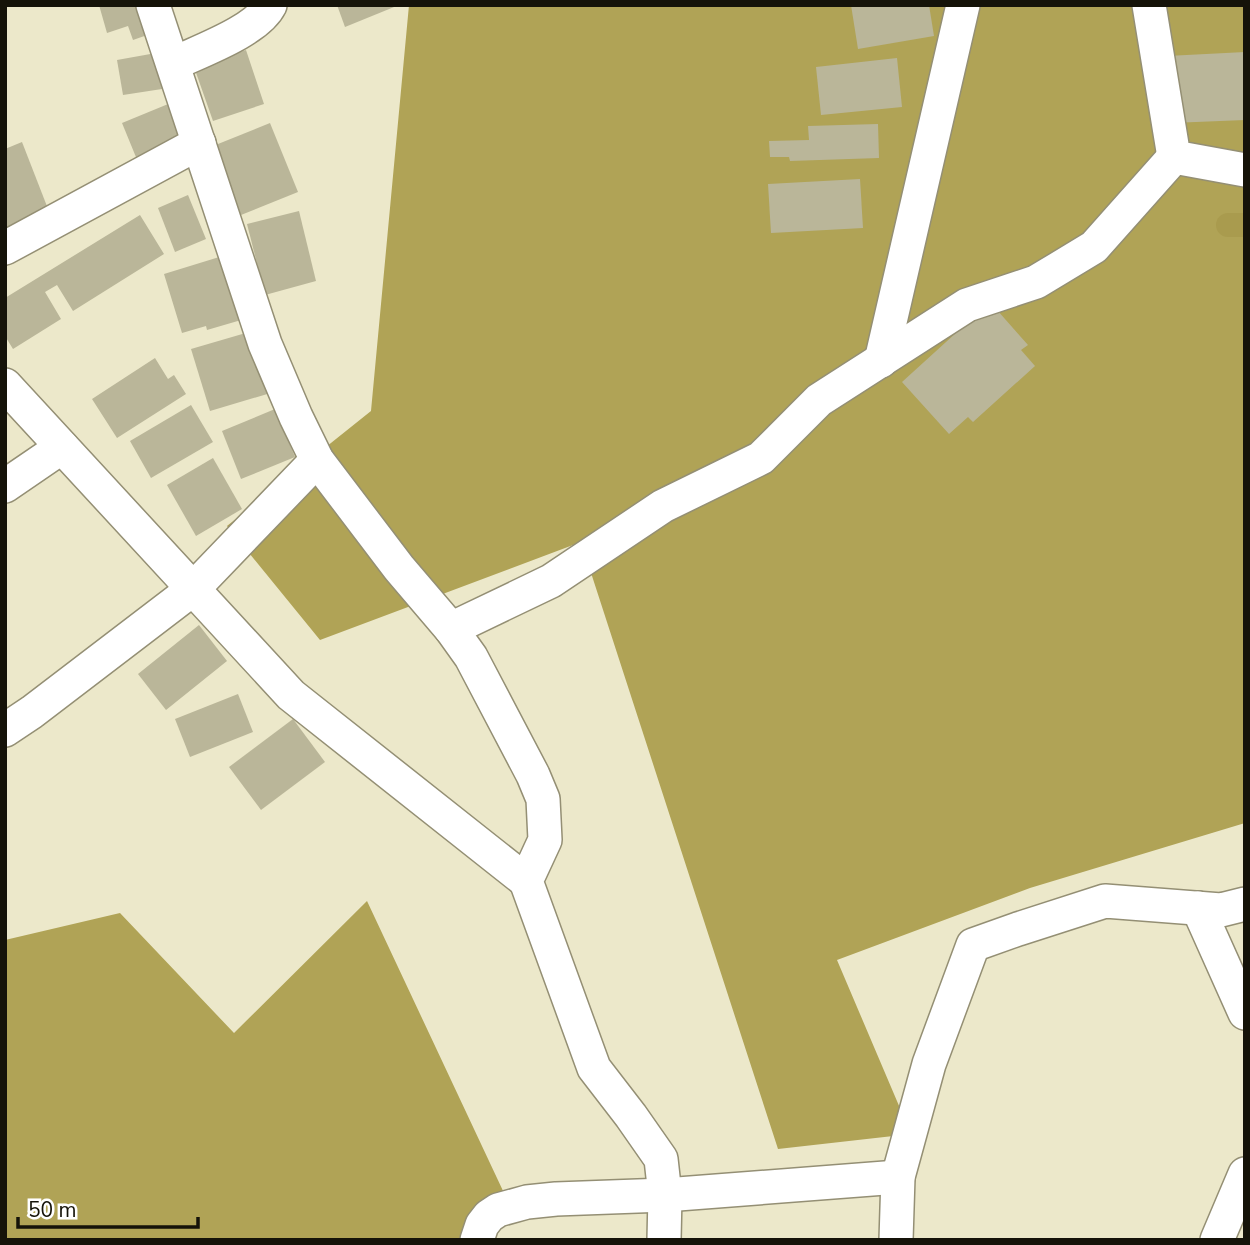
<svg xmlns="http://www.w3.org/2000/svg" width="1250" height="1245" font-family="'Nunito Sans',sans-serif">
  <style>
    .forest { fill: #b0a356 }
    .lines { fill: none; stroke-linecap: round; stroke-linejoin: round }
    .canal { stroke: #a99b4e; stroke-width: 24 }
    .building { fill: #bab699 }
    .minor-casing { stroke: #948f74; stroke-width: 36 }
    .minor { stroke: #fff; stroke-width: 33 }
  </style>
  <rect width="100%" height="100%" fill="#ece8ca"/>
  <g class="forest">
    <polygon points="409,5 1245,5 1245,823 1030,888 837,960 911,1134 778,1149 581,542 320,640 227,526 371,411"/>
    <polygon points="367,901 512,1210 486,1240 5,1240 5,940 120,913 234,1033"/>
  </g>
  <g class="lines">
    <polyline class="canal" points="1228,225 1245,225"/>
  </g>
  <g class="building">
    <polygon points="99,5 145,5 153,33 133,40 128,26 107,33"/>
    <polygon points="337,5 399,5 345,27"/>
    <polygon points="851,5 929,5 934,36 858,49"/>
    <polygon points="246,50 264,104 213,121 194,67"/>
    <polygon points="1245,52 1245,120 1171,123 1167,56"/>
    <polygon points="156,53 162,89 123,95 117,60"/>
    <polygon points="897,58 902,107 821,115 816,67"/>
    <polygon points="173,102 189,141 138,162 122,123"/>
    <polygon points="270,123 298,192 241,215 213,146"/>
    <polygon points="878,124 879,158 790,161 789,157 770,157 769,141 809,140 808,126"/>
    <polygon points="22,142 50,214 5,231 5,149"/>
    <polygon points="860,179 863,228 771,233 768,184"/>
    <polygon points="188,195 206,239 175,252 158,208"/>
    <polygon points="299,211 316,281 265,295 247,224"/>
    <polygon points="140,215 164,254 73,311 57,285 45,292 61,319 13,349 5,336 5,298"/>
    <polygon points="229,254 248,318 207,330 206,326 182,333 164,274"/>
    <polygon points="990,302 1028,345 1021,350 1035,366 973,422 968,417 949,434 902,382"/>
    <polygon points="256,330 274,392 210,411 191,349"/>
    <polygon points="155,358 168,379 174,375 186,394 117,438 92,399"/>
    <polygon points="191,405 213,442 151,478 130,441"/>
    <polygon points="275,409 295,457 241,479 222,431"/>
    <polygon points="213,458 242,509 196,536 167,485"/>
    <polygon points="199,625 227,661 166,710 138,674"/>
    <polygon points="238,694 253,732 190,757 175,719"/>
    <polygon points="293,719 325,762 261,810 229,767"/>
  </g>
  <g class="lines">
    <defs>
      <g id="minor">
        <polyline points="153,5 265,344 296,417 317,460 399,568 451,629 471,657 533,775 543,799 545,840 526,881 594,1068 631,1116 661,1159 665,1195 664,1240"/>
        <polyline points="1149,5 1174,157 1245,170"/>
        <path d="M173,64C200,51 257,31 270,5"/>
        <polyline points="5,248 199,143"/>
        <polyline points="881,361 963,5"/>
        <polyline points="5,385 291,695 526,881"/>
        <polyline points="5,486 62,447"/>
        <polyline points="451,629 551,581 663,506 761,458 819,400 967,305 1036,282 1094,247 1174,157"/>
        <polyline points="5,730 32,712 193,589 317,460"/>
        <polyline points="1198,908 1245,1013"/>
        <polyline points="477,1240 482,1225 489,1216 498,1210 527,1202 556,1199 665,1195 898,1177"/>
        <polyline points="896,1240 898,1177 929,1064 973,945 1018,929 1105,901 1221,910 1245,904"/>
        <polyline points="1217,1240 1245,1174"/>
      </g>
    </defs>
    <use href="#minor" class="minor-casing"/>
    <use href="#minor" class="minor"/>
  </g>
  <rect width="1250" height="1245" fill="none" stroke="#151309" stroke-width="14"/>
  <path d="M18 1217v10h180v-10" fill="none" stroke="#151309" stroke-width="3.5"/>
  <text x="28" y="1217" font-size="21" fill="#151309" stroke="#ffffff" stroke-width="5" paint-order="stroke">50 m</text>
</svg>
